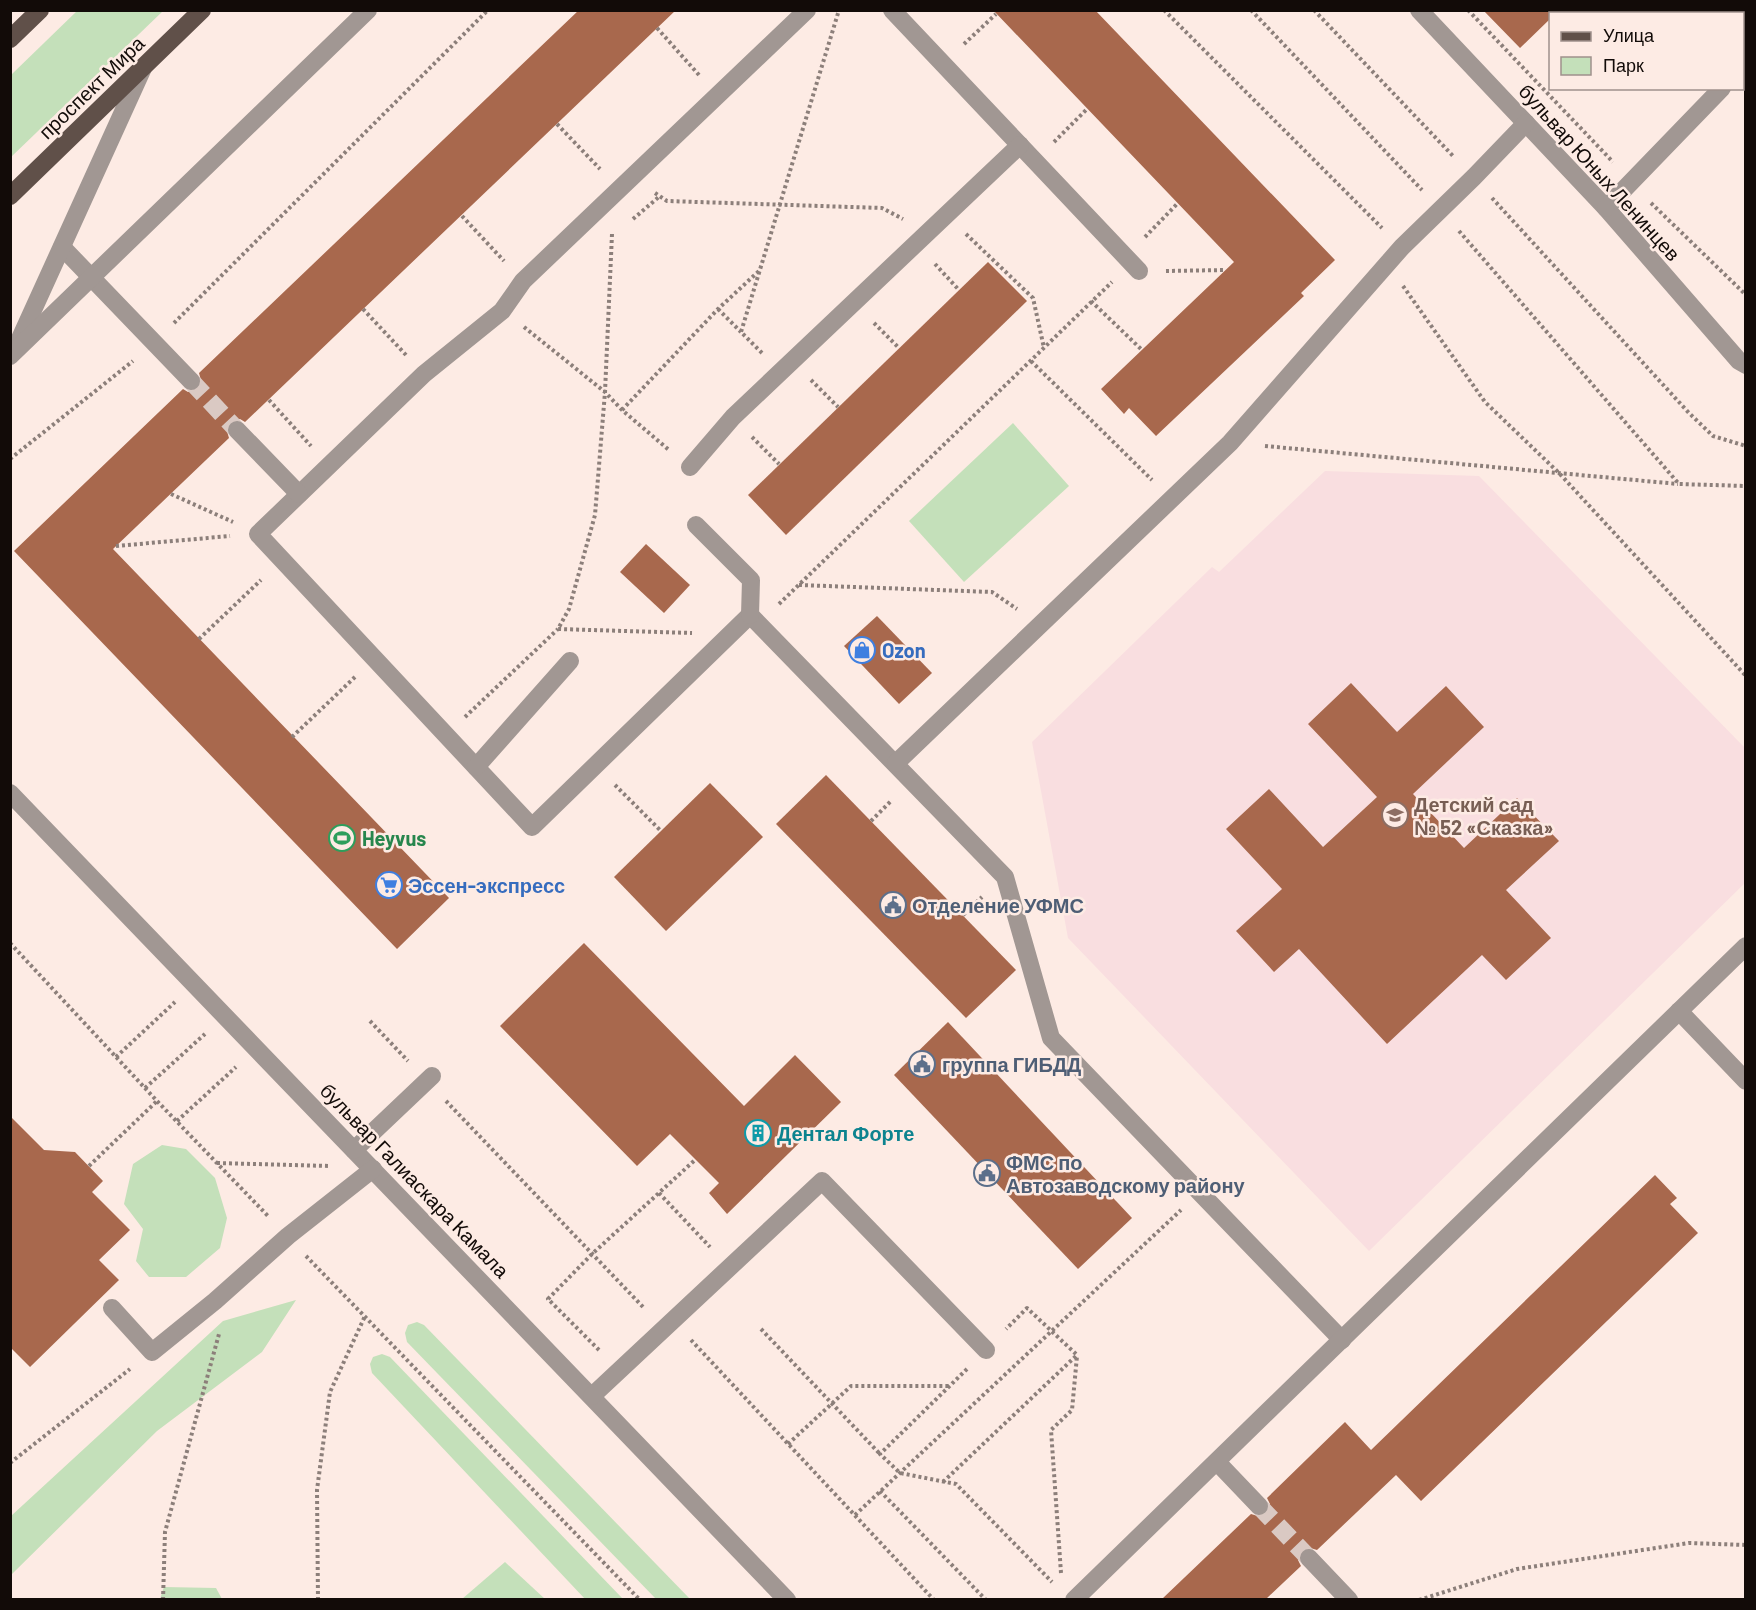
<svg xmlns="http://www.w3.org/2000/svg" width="1756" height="1610" font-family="Barlow,sans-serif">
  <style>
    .education { fill: #f9dee0 }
    .green { fill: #c4e0ba }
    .building { fill: #a8684d }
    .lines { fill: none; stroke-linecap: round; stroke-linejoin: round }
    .minor-tunnel { stroke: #dac9c3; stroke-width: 18; stroke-dasharray: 18 9; stroke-linecap: butt }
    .path { stroke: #8c7f7a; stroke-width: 4; stroke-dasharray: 3 3; stroke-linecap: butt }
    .minor { stroke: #a19793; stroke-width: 18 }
    .major { stroke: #605049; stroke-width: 18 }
    .labels { text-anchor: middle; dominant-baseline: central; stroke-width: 5; stroke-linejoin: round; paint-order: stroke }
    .street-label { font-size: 20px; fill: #120b08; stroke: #fdebe4 }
    .shop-label { font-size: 20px; font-weight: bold; fill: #366cbe; stroke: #fdebe4; text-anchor: start }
    .education-label { font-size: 20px; font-weight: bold; fill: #785e54; stroke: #fdebe4; text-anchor: start }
    .leisure-label { font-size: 20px; font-weight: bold; fill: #27864d; stroke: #fdebe4; text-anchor: start }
    .service-label { font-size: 20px; font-weight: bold; fill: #4e5e75; stroke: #fdebe4; text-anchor: start }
    .culture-label { font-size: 20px; font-weight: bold; fill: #0d838f; stroke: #fdebe4; text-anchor: start }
  </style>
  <rect width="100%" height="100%" fill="#fdebe4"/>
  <polygon class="education" points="1325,471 1479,476 1745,748 1745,883 1369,1251 1068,938 1032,742 1212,567 1219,572"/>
  <g class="green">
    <polygon points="78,10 163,11 11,157 11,75"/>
    <polygon points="1013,423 1069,486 964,582 909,521"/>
    <polygon points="162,1145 186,1149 215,1178 227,1218 220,1248 186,1277 149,1277 136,1261 143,1229 124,1204 133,1164"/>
    <polygon points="296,1300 262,1352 157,1431 11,1575 11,1516 223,1321"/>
    <polygon points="417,1322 424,1325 690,1599 656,1599 407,1342 405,1333 408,1325"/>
    <polygon points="382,1354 390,1357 623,1599 585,1599 372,1373 370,1364 373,1357"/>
    <polygon points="505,1562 545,1599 462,1599"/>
    <polygon points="164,1587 216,1588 222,1599 160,1599"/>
  </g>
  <g class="building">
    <polygon points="579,10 676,10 245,422 240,419 230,422 226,428 229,438 113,549 449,898 397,949 14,551 183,389 188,392 198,389 202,384 199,373"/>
    <polygon points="993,10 1095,10 1335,260 1301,293 1304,296 1156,436 1129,408 1124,414 1101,389 1234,262"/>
    <polygon points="1483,10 1558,10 1555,14 1551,14 1551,18 1520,48"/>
    <polygon points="988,262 1027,301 786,535 748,495"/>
    <polygon points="646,544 690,585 664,613 620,572"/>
    <polygon points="877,616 932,673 899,704 844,646"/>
    <polygon points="1351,683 1397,732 1446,686 1484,727 1413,794 1464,848 1517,798 1559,841 1506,890 1551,938 1506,980 1482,955 1387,1044 1299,949 1274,972 1236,931 1282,889 1226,829 1269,789 1323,847 1377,797 1308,724"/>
    <polygon points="826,775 1016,970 966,1018 776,824"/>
    <polygon points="710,783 763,837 666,931 614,877"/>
    <polygon points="584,943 744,1106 795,1055 841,1102 727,1214 709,1193 719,1183 670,1134 637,1166 500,1026"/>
    <polygon points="948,1022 1132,1218 1078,1269 894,1075"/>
    <polygon points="10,1116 44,1150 75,1152 103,1181 92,1192 130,1230 99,1260 119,1280 30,1367 10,1347"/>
    <polygon points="1655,1175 1677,1198 1670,1204 1698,1233 1421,1501 1396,1475 1317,1550 1307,1547 1301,1550 1298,1560 1301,1566 1266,1599 1162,1599 1251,1514 1261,1517 1267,1514 1270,1504 1267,1498 1345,1422 1371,1450"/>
  </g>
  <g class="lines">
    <g class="minor-tunnel">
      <polyline points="191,381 237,430"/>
      <polyline points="1259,1506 1309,1558"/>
    </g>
    <g class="path">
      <polyline points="1164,10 1382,228"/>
      <polyline points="1251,10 1422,190"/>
      <polyline points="1314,10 1454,157"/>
      <polyline points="1468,10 1613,162"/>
      <polyline points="657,28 699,75"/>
      <polyline points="964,44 996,14"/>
      <polyline points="557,124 600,169"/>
      <polyline points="1054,142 1088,108"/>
      <polyline points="655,193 667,201 882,208 903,219"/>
      <polyline points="1492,198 1689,413 1713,436 1746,446"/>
      <polyline points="1651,203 1746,295"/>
      <polyline points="462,216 504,261"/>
      <polyline points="633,219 660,196"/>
      <polyline points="1459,231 1679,484 1746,486"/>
      <polyline points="612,234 605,392 595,515 569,609 558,629 692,633"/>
      <polyline points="966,234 1033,298 1044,348"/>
      <polyline points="1145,237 1178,203"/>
      <polyline points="935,264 959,290"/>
      <polyline points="1166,271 1226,270"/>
      <polyline points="1403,286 1485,402 1559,473 1746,676"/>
      <polyline points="1091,301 1142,350"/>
      <polyline points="363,309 406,355"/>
      <polyline points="718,309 741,332"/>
      <polyline points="174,323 488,10"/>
      <polyline points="874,323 899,348"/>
      <polyline points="524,327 605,392 622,410 669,450"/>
      <polyline points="762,353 741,332 839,10"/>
      <polyline points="1031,361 1152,480"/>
      <polyline points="811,380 838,407"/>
      <polyline points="269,400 311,446"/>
      <polyline points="622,410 718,309 760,270"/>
      <polyline points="752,437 779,464"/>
      <polyline points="1265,446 1678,484"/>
      <polyline points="10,459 133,361"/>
      <polyline points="171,494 233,522"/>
      <polyline points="116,546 230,536"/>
      <polyline points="799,585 992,592 1017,609"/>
      <polyline points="779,604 1112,282"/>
      <polyline points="199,639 261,580"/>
      <polyline points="465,717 558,629"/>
      <polyline points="292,737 355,677"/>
      <polyline points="615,785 661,831"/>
      <polyline points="871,821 892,800"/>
      <polyline points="963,915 982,897"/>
      <polyline points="10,943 157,1101 268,1216"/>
      <polyline points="370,1021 408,1061"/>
      <polyline points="116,1057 175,1002"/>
      <polyline points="145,1088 205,1034"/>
      <polyline points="446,1101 644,1308"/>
      <polyline points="177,1121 236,1067"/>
      <polyline points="217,1163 330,1166"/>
      <polyline points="89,1166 157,1101"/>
      <polyline points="659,1193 710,1247"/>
      <polyline points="306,1256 640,1600"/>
      <polyline points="761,1329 880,1454"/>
      <polyline points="691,1340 934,1600"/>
      <polyline points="599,1350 548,1299 592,1254 695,1160"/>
      <polyline points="967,1369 880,1454 900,1473 956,1484 1052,1582"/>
      <polyline points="788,1444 851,1386 949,1386"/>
      <polyline points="10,1463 130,1369"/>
      <polyline points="943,1482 1077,1355 1027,1308 1006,1329"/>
      <polyline points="880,1491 986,1600"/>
      <polyline points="855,1515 1181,1210"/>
      <polyline points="1061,1573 1051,1430 1072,1410 1077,1356"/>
      <polyline points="163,1600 165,1532 219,1334"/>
      <polyline points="318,1600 317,1490 330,1392 365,1316"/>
      <polyline points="1419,1600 1517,1569 1689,1543 1746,1545"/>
    </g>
    <g class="minor">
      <polyline points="807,10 523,281 502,311 424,374 258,534 532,827 750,615 1005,877 1051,1038 1342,1340"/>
      <polyline points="892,10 1139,271"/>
      <polyline points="1419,10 1606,208 1739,361 1746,365"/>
      <polyline points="1742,67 1746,64"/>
      <polyline points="1606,208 1722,88"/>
      <polyline points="62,247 191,381"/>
      <polyline points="18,343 143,68"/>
      <polyline points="10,356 368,10"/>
      <polyline points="237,430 299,494"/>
      <polyline points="690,467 733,417 1020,145"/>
      <polyline points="696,525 751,580 750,615"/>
      <polyline points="896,763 1230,443 1402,247 1474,177 1526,123"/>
      <polyline points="476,767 570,661"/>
      <polyline points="10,793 787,1600"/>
      <polyline points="1679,1011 1746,1081"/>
      <polyline points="354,1150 432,1076"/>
      <polyline points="112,1308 152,1352 215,1301 288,1236 373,1169"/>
      <polyline points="592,1396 822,1181 986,1350"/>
      <polyline points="1217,1462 1259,1506"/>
      <polyline points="1309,1558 1349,1600"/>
      <polyline points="1074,1600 1746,946"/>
    </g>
    <g class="major">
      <polyline points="10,39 40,10"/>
      <polyline points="10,196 202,10"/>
    </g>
  </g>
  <defs>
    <symbol id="shop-ring" viewBox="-11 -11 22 22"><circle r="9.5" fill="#fdebe4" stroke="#3f7fe0" stroke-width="1.5"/><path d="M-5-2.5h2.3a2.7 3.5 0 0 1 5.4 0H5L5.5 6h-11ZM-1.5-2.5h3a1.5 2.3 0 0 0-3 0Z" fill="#3f7fe0"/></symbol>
    <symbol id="school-ring" viewBox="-11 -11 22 22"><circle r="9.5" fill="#fdebe4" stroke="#8d6e63" stroke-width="1.5"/><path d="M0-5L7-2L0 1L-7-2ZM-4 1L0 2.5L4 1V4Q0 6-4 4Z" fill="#8d6e63"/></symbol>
    <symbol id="stadium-ring" viewBox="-11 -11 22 22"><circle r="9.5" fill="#fdebe4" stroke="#2e9e5b" stroke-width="1.5"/><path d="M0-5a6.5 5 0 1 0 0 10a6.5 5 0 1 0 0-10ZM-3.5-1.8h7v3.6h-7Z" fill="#2e9e5b"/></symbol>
    <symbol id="supermarket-ring" viewBox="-11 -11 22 22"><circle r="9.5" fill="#fdebe4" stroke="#3f7fe0" stroke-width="1.5"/><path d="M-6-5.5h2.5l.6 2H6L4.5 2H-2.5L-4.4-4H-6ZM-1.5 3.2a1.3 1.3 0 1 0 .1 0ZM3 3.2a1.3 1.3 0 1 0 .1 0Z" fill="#3f7fe0"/></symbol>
    <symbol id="civic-ring" viewBox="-11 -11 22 22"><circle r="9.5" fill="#fdebe4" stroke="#5c6f8a" stroke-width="1.5"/><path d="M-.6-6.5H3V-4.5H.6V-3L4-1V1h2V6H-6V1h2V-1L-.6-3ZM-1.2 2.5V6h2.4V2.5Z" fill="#5c6f8a"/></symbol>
    <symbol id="building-ring" viewBox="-11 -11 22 22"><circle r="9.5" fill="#fdebe4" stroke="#0f9aa8" stroke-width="1.5"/><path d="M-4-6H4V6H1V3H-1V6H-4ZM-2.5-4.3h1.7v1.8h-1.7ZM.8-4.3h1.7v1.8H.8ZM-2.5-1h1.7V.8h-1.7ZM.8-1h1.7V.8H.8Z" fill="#0f9aa8"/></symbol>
  </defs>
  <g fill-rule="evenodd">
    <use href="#shop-ring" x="847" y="635" width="30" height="30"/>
    <use href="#school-ring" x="1380" y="800" width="30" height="30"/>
    <use href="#stadium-ring" x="327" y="823" width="30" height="30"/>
    <use href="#supermarket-ring" x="374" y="870" width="30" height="30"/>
    <use href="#civic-ring" x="878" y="890" width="30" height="30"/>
    <use href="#civic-ring" x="907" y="1049" width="30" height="30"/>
    <use href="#building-ring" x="743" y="1118" width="30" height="30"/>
    <use href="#civic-ring" x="972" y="1158" width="30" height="30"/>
  </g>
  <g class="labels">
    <g class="street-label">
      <text transform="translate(91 87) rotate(-44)">проспект Мира</text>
      <text transform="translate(1600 172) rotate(48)">бульвар Юных Ленинцев</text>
      <text transform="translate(415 1180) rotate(46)">бульвар Галиаскара Камала</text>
    </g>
    <g class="shop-label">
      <text x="882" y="650">Ozon</text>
      <text x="408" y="885">Эссен-экспресс</text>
    </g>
    <g class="education-label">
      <text x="1414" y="804">Детский сад<tspan x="1414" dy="23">№ 52 «Сказка»</tspan></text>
    </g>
    <g class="leisure-label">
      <text x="362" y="838">Heyvus</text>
    </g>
    <g class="service-label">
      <text x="912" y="905">Отделение УФМС</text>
      <text x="942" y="1064">группа ГИБДД</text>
      <text x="1006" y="1162">ФМС по<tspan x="1006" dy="23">Автозаводскому району</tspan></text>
    </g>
    <g class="culture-label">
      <text x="777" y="1133">Дентал Форте</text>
    </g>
  </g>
  <rect width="1756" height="1610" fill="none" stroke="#120b08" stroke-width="24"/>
  <rect x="1549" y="12" width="195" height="78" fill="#fdebe4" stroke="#9f918c" stroke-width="1.5"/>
  <rect x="1561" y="32" width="30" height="9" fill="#605049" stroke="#9f918c" stroke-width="1.5"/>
  <text x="1603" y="42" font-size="18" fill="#120b08">Улица</text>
  <rect x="1561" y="57" width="30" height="18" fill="#c4e0ba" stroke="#9f918c" stroke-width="1.5"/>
  <text x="1603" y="72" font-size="18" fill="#120b08">Парк</text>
</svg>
